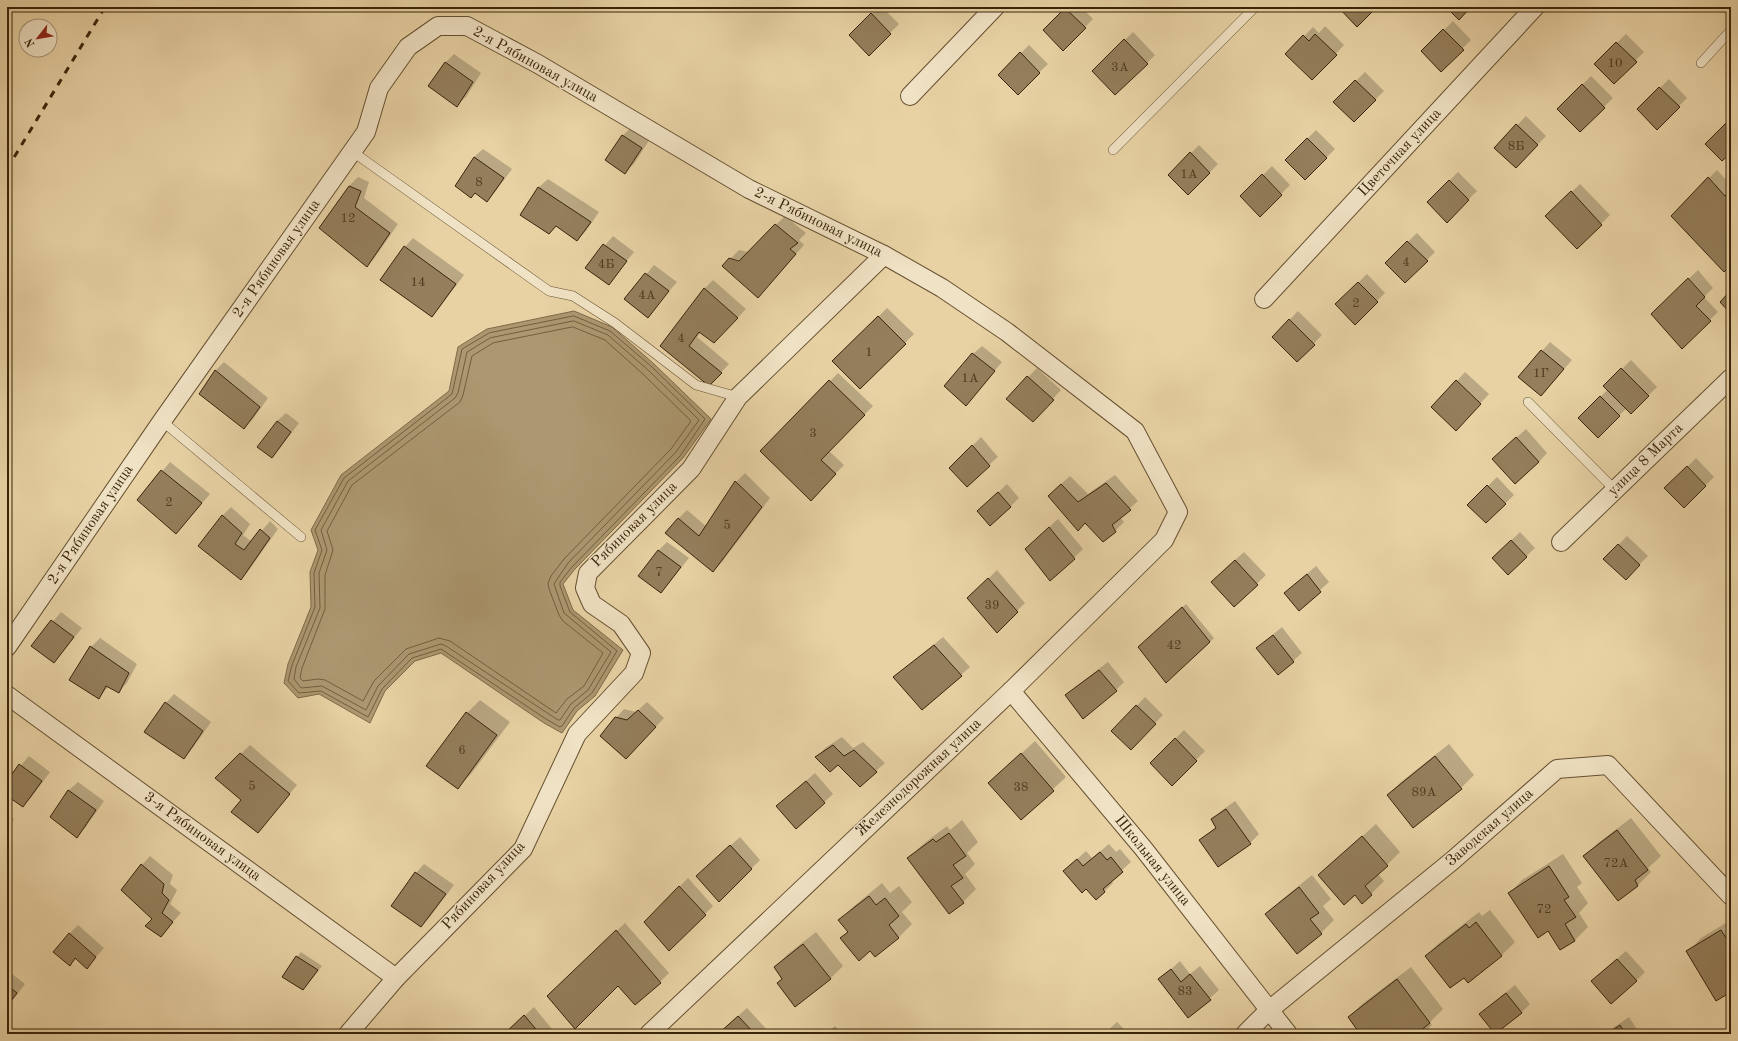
<svg xmlns="http://www.w3.org/2000/svg" width="1738" height="1041" font-family="'Old Standard TT',serif">
  <style>
    .water { fill: #ac9770; stroke: #7e6948 }
    .shadow { fill: #0003; fill-rule: evenodd }
    .lines { fill: none; stroke-linecap: round; stroke-linejoin: round }
    .shore { stroke: #725e3e; stroke-width: 1 }
    .building { fill: #947e5b; stroke: #39240b }
    .service-casing { stroke: #655031; stroke-width: 10 }
    .minor-casing { stroke: #655031; stroke-width: 20 }
    .service { stroke: #f0e2c4; stroke-width: 9 }
    .minor { stroke: #f0e2c4; stroke-width: 18 }
    .rail { stroke: #39240b; stroke-width: 3; stroke-dasharray: 7 7; stroke-linecap: butt }
    .labels { text-anchor: middle; dominant-baseline: central; stroke-width: 3; stroke-linejoin: round; paint-order: stroke }
    .number-label { font-size: 13px; fill: #503a1f }
    .street-label { font-size: 15px; fill: #39240b; stroke: #f0e2c4 }
  </style>
  <rect width="100%" height="100%" fill="#e8d2a4"/>
  <filter id="stains"><feTurbulence type="fractalNoise" baseFrequency=".005" numOctaves="4"/><feColorMatrix values="0 0 0 0 .2 0 0 0 0 .09 0 0 0 0 .02 0 0 0 .5 -.17"/></filter>
  <radialGradient id="worn" r=".72"><stop offset=".6" stop-color="#630" stop-opacity="0"/><stop offset="1" stop-color="#630" stop-opacity=".3"/></radialGradient>
  <polygon class="water" points="574,311 612,327 654,364 711,419 683,458 575,569 563,584 573,610 623,650 595,696 577,711 562,733 544,723 441,653 415,661 385,691 370,723 319,694 298,698 284,683 288,664 311,607 310,572 318,550 311,530 341,475 449,391 458,347 487,329"/>
  <g class="shadow">
    <polygon points="879,7 882,7 899,24 869,54 850,35"/>
    <polygon points="1068,7 1081,7 1093,19 1063,49 1045,30"/>
    <polygon points="1453,21 1471,40 1441,70 1423,51"/>
    <polygon points="1325,26 1344,45 1321,70 1287,54 1313,27 1319,33"/>
    <polygon points="1133,32 1155,55 1116,94 1093,71"/>
    <polygon points="1626,34 1644,52 1614,82 1595,64"/>
    <polygon points="1029,45 1048,64 1018,93 999,75"/>
    <polygon points="454,54 481,73 466,97 457,105 445,63"/>
    <polygon points="1365,72 1384,91 1354,121 1335,102"/>
    <polygon points="1591,76 1613,98 1580,131 1558,109"/>
    <polygon points="1669,79 1687,98 1657,128 1639,109"/>
    <polygon points="1526,116 1546,136 1525,158 1495,148"/>
    <polygon points="632,127 650,139 634,164 625,172 607,160 623,135"/>
    <polygon points="1316,130 1335,149 1305,179 1286,160"/>
    <polygon points="1199,145 1218,164 1188,194 1170,175"/>
    <polygon points="483,149 512,169 495,192 487,201 474,157"/>
    <polygon points="1272,166 1290,185 1260,215 1242,196"/>
    <polygon points="1717,170 1731,185 1731,263 1709,178"/>
    <polygon points="1458,172 1477,191 1447,221 1428,202"/>
    <polygon points="358,177 369,182 364,198 398,224 375,257 367,266 349,186"/>
    <polygon points="548,179 599,212 586,231 577,240 557,225 522,215 539,187"/>
    <polygon points="1580,184 1610,215 1577,248 1546,216"/>
    <path d="M785,216L806,233L799,240L804,245L766,288L730,259L739,250L748,252ZM731,258L744,261L743,263L734,260Z"/>
    <polygon points="1417,233 1435,252 1405,282 1386,263"/>
    <polygon points="613,236 634,252 608,284 587,267"/>
    <polygon points="413,238 464,275 440,307 431,316 405,247"/>
    <polygon points="654,265 677,282 648,316 626,299"/>
    <polygon points="1698,270 1713,288 1704,297 1718,312 1682,347 1652,314"/>
    <polygon points="1367,274 1385,293 1355,323 1337,304"/>
    <polygon points="713,280 746,309 723,333 701,332 697,337 729,364 709,385 661,346 704,289"/>
    <polygon points="887,308 914,334 860,388 834,361"/>
    <polygon points="1298,311 1322,335 1297,361 1273,337"/>
    <polygon points="1550,342 1572,360 1541,395 1519,377"/>
    <polygon points="982,346 1002,362 966,405 973,354"/>
    <polygon points="1631,360 1657,387 1631,412 1627,408 1598,436 1580,418 1608,389 1605,386"/>
    <polygon points="224,362 268,398 253,419 244,428 216,370"/>
    <polygon points="1037,368 1061,390 1041,412 1008,398"/>
    <polygon points="1465,372 1489,394 1464,421 1457,381"/>
    <polygon points="838,373 873,406 829,451 844,465 811,499 762,451"/>
    <polygon points="286,413 299,423 280,448 272,457 277,421"/>
    <polygon points="1526,429 1547,453 1539,462 1502,451"/>
    <polygon points="981,437 998,457 989,465 951,468"/>
    <polygon points="1696,458 1714,477 1684,507 1666,488"/>
    <polygon points="170,462 210,494 176,533 138,500"/>
    <polygon points="745,473 770,498 722,562 713,571 678,519 687,510 707,527 736,482"/>
    <polygon points="1115,475 1138,501 1120,517 1124,522 1115,531 1086,523 1078,530 1058,487 1070,476 1088,494"/>
    <polygon points="1497,477 1514,495 1486,522 1469,505"/>
    <polygon points="1007,484 1019,498 1010,507 987,503"/>
    <polygon points="231,507 250,524 243,535 252,542 270,521 278,529 249,570 241,579 222,516"/>
    <polygon points="1058,519 1083,549 1051,580 1035,540"/>
    <polygon points="1520,532 1535,548 1508,574 1493,558"/>
    <polygon points="1627,536 1648,556 1634,570 1605,559"/>
    <polygon points="667,542 689,558 669,583 661,592 640,576 659,550"/>
    <polygon points="1244,552 1266,575 1234,606 1221,573"/>
    <polygon points="1316,566 1329,582 1299,609 1285,593"/>
    <polygon points="997,570 1025,603 997,631 977,590"/>
    <polygon points="1186,604 1214,638 1210,642 1143,643"/>
    <polygon points="61,612 82,628 54,662 32,646"/>
    <polygon points="1282,627 1302,653 1293,661 1257,648"/>
    <polygon points="943,637 970,667 961,675 895,677"/>
    <polygon points="100,638 137,664 127,683 118,692 109,686 99,698 70,680 91,647"/>
    <polygon points="1108,662 1124,682 1116,690 1067,695 1075,687"/>
    <polygon points="174,694 211,722 192,749 183,758 166,703"/>
    <polygon points="1145,697 1163,715 1131,748 1113,731"/>
    <polygon points="480,700 510,722 471,774 457,788 467,713"/>
    <polygon points="647,702 664,718 635,749 616,718 624,709 636,712"/>
    <polygon points="1184,730 1205,751 1172,784 1151,763"/>
    <polygon points="842,737 853,748 863,742 885,763 876,771 838,763 817,757 825,748"/>
    <polygon points="1035,741 1066,777 1021,819 989,783"/>
    <polygon points="1449,744 1474,775 1461,788 1388,795 1401,782"/>
    <polygon points="250,745 297,785 266,823 243,800 216,778"/>
    <polygon points="29,756 50,772 31,798 22,806 7,795 7,782"/>
    <polygon points="815,773 833,794 797,828 786,798"/>
    <polygon points="78,782 104,801 85,828 77,836 51,817 69,790"/>
    <polygon points="1235,801 1259,834 1250,843 1200,840 1217,826 1212,820 1221,811"/>
    <polygon points="7,814 14,819 7,828"/>
    <polygon points="1631,818 1661,856 1648,868 1651,872 1638,885 1618,900 1584,857 1598,843"/>
    <polygon points="962,820 978,842 967,853 975,864 965,874 976,889 963,902 909,858 922,845 947,826 950,830"/>
    <polygon points="1376,824 1400,852 1378,874 1384,881 1371,894 1355,894 1319,875"/>
    <polygon points="740,837 760,860 719,901 706,868"/>
    <polygon points="1109,844 1116,852 1120,849 1131,862 1111,880 1113,883 1105,891 1087,888 1064,871 1086,851 1092,858"/>
    <polygon points="1563,854 1582,883 1577,887 1588,903 1579,913 1588,927 1575,940 1561,949 1548,930 1509,894 1522,880"/>
    <polygon points="150,856 173,875 170,884 177,890 170,904 181,913 161,935 154,919 142,865"/>
    <polygon points="424,864 454,885 430,917 421,926 416,873"/>
    <polygon points="1312,875 1331,899 1323,906 1334,920 1321,933 1267,914 1280,901"/>
    <polygon points="688,878 713,906 669,950 645,922"/>
    <polygon points="882,883 890,893 899,886 912,902 902,912 912,924 899,937 876,956 871,950 841,938 848,931 840,920 853,907"/>
    <polygon points="1490,910 1515,942 1502,955 1468,981 1464,976 1426,956 1439,943 1479,912 1482,916"/>
    <polygon points="1731,920 1731,991 1688,952 1701,938"/>
    <polygon points="625,923 669,973 660,982 557,987"/>
    <polygon points="78,925 104,948 87,967 77,958 70,965 69,934"/>
    <polygon points="816,932 843,966 830,979 783,978 775,967 788,954"/>
    <polygon points="1626,951 1645,972 1636,981 1601,973"/>
    <polygon points="301,952 322,966 307,985 297,957"/>
    <polygon points="1180,961 1190,974 1200,966 1219,990 1189,1016 1159,980"/>
    <polygon points="1411,967 1443,1009 1430,1022 1432,1025 1423,1034 1362,1034 1349,1017 1362,1004"/>
    <polygon points="7,970 25,984 7,1008"/>
    <polygon points="1515,985 1530,1004 1521,1013 1480,1014"/>
    <polygon points="534,1007 556,1034 505,1034"/>
    <polygon points="747,1008 771,1034 719,1034 726,1027"/>
    <polygon points="1629,1017 1640,1034 1604,1034"/>
    <polygon points="1117,1022 1129,1034 1104,1034"/>
    <polygon points="835,1026 843,1034 826,1034"/>
    <polygon points="1540,1030 1544,1034 1535,1034"/>
  </g>
  <g class="lines">
    <g class="shore">
      <polygon points="574,316 610,331 652,367 705,419 680,456 572,567 560,582 560,586 570,612 617,651 592,693 574,708 562,726 560,727 546,719 441,649 412,658 382,689 368,717 321,691 299,693 288,681 292,665 315,607 314,573 322,550 315,530 344,478 452,394 462,349 489,333"/>
      <polygon points="574,321 608,335 648,370 699,420 676,452 568,563 554,584 564,613 611,652 588,690 571,704 560,720 558,720 446,646 441,644 409,654 378,686 366,710 322,686 301,688 294,679 296,667 320,608 319,573 327,550 321,530 348,481 455,398 458,393 467,352 490,338"/>
      <polygon points="573,327 605,340 644,375 691,421 671,449 564,559 551,576 548,583 549,589 559,615 563,621 603,653 584,686 567,699 556,713 450,641 439,638 406,649 374,681 363,701 325,680 318,679 303,681 300,678 302,668 325,609 325,575 333,550 327,531 352,485 460,402 463,395 472,356 493,343"/>
    </g>
  </g>
  <g class="building">
    <polygon points="1338,7 1376,7 1376,8 1357,27"/>
    <polygon points="1446,7 1471,7 1459,20"/>
    <polygon points="1065,8 1086,28 1063,51 1043,30"/>
    <polygon points="871,13 891,34 869,56 849,35"/>
    <polygon points="1443,29 1464,50 1441,72 1421,51"/>
    <polygon points="1315,34 1337,55 1312,80 1285,54 1303,35 1309,41"/>
    <polygon points="1124,39 1148,64 1115,95 1092,71"/>
    <polygon points="1616,42 1637,62 1614,84 1594,64"/>
    <polygon points="1020,52 1040,73 1018,95 998,75"/>
    <polygon points="445,62 473,82 457,107 428,86"/>
    <polygon points="1355,80 1376,100 1354,122 1333,102"/>
    <polygon points="1582,84 1605,108 1580,132 1557,109"/>
    <polygon points="1659,87 1680,107 1657,130 1637,109"/>
    <polygon points="1731,118 1731,153 1722,161 1705,144"/>
    <polygon points="1516,124 1538,145 1516,168 1494,148"/>
    <polygon points="622,135 642,148 625,174 605,160"/>
    <polygon points="1307,138 1327,158 1305,180 1285,160"/>
    <polygon points="1190,152 1210,173 1188,195 1168,175"/>
    <polygon points="474,157 504,178 487,202 475,193 471,198 455,186"/>
    <polygon points="1262,174 1282,195 1260,217 1240,196"/>
    <polygon points="1708,177 1725,196 1731,191 1731,265 1724,272 1671,216"/>
    <polygon points="1449,180 1469,200 1447,223 1427,202"/>
    <polygon points="349,186 361,191 355,207 390,233 367,267 319,228"/>
    <polygon points="538,187 591,222 577,241 556,226 549,234 520,215"/>
    <polygon points="1571,191 1602,225 1577,249 1545,216"/>
    <polygon points="775,224 798,243 790,249 796,254 758,298 722,266 729,258 739,261"/>
    <polygon points="1407,241 1428,261 1405,283 1385,263"/>
    <polygon points="603,244 627,261 609,285 585,268"/>
    <polygon points="404,246 456,284 432,317 380,280"/>
    <polygon points="645,273 669,291 648,318 624,299"/>
    <polygon points="1688,278 1705,297 1696,306 1711,321 1682,349 1651,314"/>
    <polygon points="1358,282 1378,302 1355,325 1335,304"/>
    <polygon points="704,288 738,318 714,343 699,332 689,346 722,373 709,386 660,346"/>
    <polygon points="1731,290 1731,314 1720,302"/>
    <polygon points="878,316 906,344 860,389 832,361"/>
    <polygon points="1289,319 1315,345 1297,362 1272,337"/>
    <polygon points="1541,350 1564,369 1541,396 1518,377"/>
    <polygon points="972,353 995,371 966,406 944,386"/>
    <polygon points="1621,368 1649,396 1631,414 1603,386"/>
    <polygon points="215,370 260,407 244,429 199,394"/>
    <polygon points="1027,376 1054,400 1033,422 1006,399"/>
    <polygon points="829,380 865,415 821,460 836,474 811,501 760,451"/>
    <polygon points="1456,380 1481,404 1456,431 1431,407"/>
    <polygon points="1600,396 1620,416 1598,438 1578,418"/>
    <polygon points="277,421 291,432 272,458 257,447"/>
    <polygon points="1516,437 1539,462 1515,484 1492,459"/>
    <polygon points="972,445 990,466 967,487 949,468"/>
    <polygon points="1687,466 1706,486 1684,508 1664,488"/>
    <polygon points="161,470 202,503 176,534 137,500"/>
    <polygon points="735,481 762,507 713,572 665,533 678,518 699,536"/>
    <polygon points="1106,483 1131,510 1112,525 1116,532 1103,542 1085,523 1078,531 1048,496 1061,484 1078,502"/>
    <polygon points="1487,485 1506,504 1486,523 1467,505"/>
    <polygon points="998,492 1011,507 990,526 977,511"/>
    <polygon points="222,515 242,533 235,544 244,550 260,529 270,538 241,580 198,546"/>
    <polygon points="1049,527 1075,559 1050,581 1025,549"/>
    <polygon points="1511,540 1527,557 1508,575 1492,558"/>
    <polygon points="1618,544 1640,565 1626,580 1603,559"/>
    <polygon points="658,550 681,567 661,593 638,576"/>
    <polygon points="1235,560 1258,585 1234,607 1211,582"/>
    <polygon points="1307,574 1321,592 1299,611 1284,593"/>
    <polygon points="988,578 1018,612 997,633 967,598"/>
    <polygon points="1182,607 1210,642 1166,683 1138,647"/>
    <polygon points="51,620 74,637 54,663 31,646"/>
    <polygon points="1273,635 1294,662 1278,675 1256,648"/>
    <polygon points="934,645 962,676 922,710 893,677"/>
    <polygon points="90,646 129,673 119,693 106,686 99,699 69,680"/>
    <polygon points="1099,670 1117,691 1083,719 1065,695"/>
    <polygon points="165,702 203,731 184,759 144,732"/>
    <polygon points="1136,705 1156,724 1131,750 1111,731"/>
    <polygon points="638,710 656,727 626,759 600,736 615,717 627,720"/>
    <polygon points="466,712 497,735 458,789 426,766"/>
    <polygon points="1175,738 1197,761 1172,786 1150,763"/>
    <polygon points="833,745 844,756 854,750 877,772 860,787 838,765 830,772 815,757"/>
    <polygon points="240,753 290,794 258,833 231,812 241,800 215,778"/>
    <polygon points="1021,753 1054,791 1021,820 988,783"/>
    <polygon points="1435,756 1462,789 1413,828 1387,795"/>
    <polygon points="19,764 42,781 23,807 7,796 7,781"/>
    <polygon points="806,781 825,803 796,829 776,806"/>
    <polygon points="68,790 96,810 77,838 50,817"/>
    <polygon points="1226,809 1251,844 1218,867 1199,840 1216,828 1211,819"/>
    <polygon points="1617,830 1648,870 1635,880 1638,886 1618,901 1583,856"/>
    <polygon points="949,833 966,856 953,865 963,878 951,886 964,903 949,914 907,858 933,839 936,842"/>
    <polygon points="1362,836 1388,866 1365,886 1372,895 1362,904 1355,895 1344,905 1318,875"/>
    <polygon points="730,845 752,869 719,902 696,876"/>
    <polygon points="1100,852 1107,860 1111,857 1123,872 1103,889 1105,892 1096,900 1086,889 1082,893 1063,871 1077,859 1083,866"/>
    <polygon points="141,864 164,884 162,893 169,900 162,913 173,922 161,937 145,926 152,919 121,890"/>
    <polygon points="1549,866 1569,897 1564,900 1576,917 1565,924 1575,941 1560,950 1548,931 1538,938 1508,893"/>
    <polygon points="415,872 446,894 421,927 391,906"/>
    <polygon points="679,886 706,915 669,951 644,922"/>
    <polygon points="1299,887 1319,913 1310,919 1322,934 1297,954 1265,914"/>
    <polygon points="869,896 876,905 885,898 899,916 889,925 899,938 875,957 870,951 859,961 840,938 848,932 838,920"/>
    <polygon points="1476,922 1502,956 1468,983 1464,978 1450,988 1425,956 1466,924 1469,928"/>
    <polygon points="616,930 661,983 635,1005 618,986 575,1029 547,996"/>
    <polygon points="1721,930 1731,946 1731,992 1716,1001 1686,951"/>
    <polygon points="69,933 96,957 87,969 75,958 70,966 53,952"/>
    <polygon points="803,944 831,979 795,1007 777,983 782,979 774,967"/>
    <polygon points="296,956 318,970 303,990 282,977"/>
    <polygon points="1617,959 1637,981 1611,1004 1591,981"/>
    <polygon points="1171,969 1181,982 1190,974 1211,1000 1188,1018 1158,979"/>
    <polygon points="1397,979 1430,1023 1416,1034 1360,1034 1348,1017"/>
    <polygon points="7,985 17,993 7,1006"/>
    <polygon points="1506,993 1522,1013 1495,1034 1479,1014"/>
    <polygon points="524,1015 540,1034 504,1034"/>
    <polygon points="738,1016 755,1034 718,1034"/>
    <polygon points="1620,1025 1626,1034 1607,1034"/>
    <polygon points="1108,1029 1112,1034 1103,1034"/>
  </g>
  <g class="lines">
    <defs>
      <g id="service">
        <polyline points="1701,63 1731,30"/>
        <polyline points="1113,150 1255,7"/>
        <polyline points="353,152 549,291 573,296 615,323 696,385 738,397"/>
        <polyline points="1528,402 1615,490"/>
        <polyline points="162,421 301,537"/>
      </g>
      <g id="minor">
        <polyline points="910,96 995,7"/>
        <polyline points="1264,299 1535,7"/>
        <polyline points="1561,542 1731,378"/>
        <polyline points="7,647 162,421 366,132 379,88 408,47 438,26 467,26 538,64 749,189 884,255 942,288 1007,332 1135,431 1178,512 1164,540 1011,691 649,1034"/>
        <polyline points="1011,691 1143,848 1288,1034"/>
        <polyline points="7,695 396,978"/>
        <polyline points="348,1034 396,978 523,849 577,734 634,673 641,653 621,624 592,604 585,588 588,573 691,469 738,397 884,255"/>
        <polyline points="1245,1034 1268,1011 1452,861 1557,769 1608,765 1731,896"/>
      </g>
    </defs>
    <use href="#service" class="service-casing"/>
    <use href="#minor" class="minor-casing"/>
    <use href="#service" class="service"/>
    <use href="#minor" class="minor"/>
    <polyline class="rail" points="7,169 105,7"/>
  </g>
  <g class="labels">
    <g class="number-label">
      <text x="1615" y="63">10</text>
      <text x="1120" y="67">3А</text>
      <text x="1516" y="146">8Б</text>
      <text x="1189" y="174">1А</text>
      <text x="479" y="182">8</text>
      <text x="348" y="218">12</text>
      <text x="1406" y="262">4</text>
      <text x="606" y="264">4Б</text>
      <text x="418" y="282">14</text>
      <text x="647" y="295">4А</text>
      <text x="1356" y="303">2</text>
      <text x="681" y="338">4</text>
      <text x="869" y="352">1</text>
      <text x="1541" y="373">1Г</text>
      <text x="970" y="378">1А</text>
      <text x="813" y="433">3</text>
      <text x="169" y="502">2</text>
      <text x="727" y="525">5</text>
      <text x="659" y="572">7</text>
      <text x="992" y="605">39</text>
      <text x="1174" y="645">42</text>
      <text x="462" y="750">6</text>
      <text x="252" y="786">5</text>
      <text x="1021" y="787">38</text>
      <text x="1424" y="792">89А</text>
      <text x="1616" y="863">72А</text>
      <text x="1544" y="909">72</text>
      <text x="1185" y="991">83</text>
    </g>
    <g class="street-label">
      <text transform="translate(535 65) rotate(29)">2-я Рябиновая улица</text>
      <text transform="translate(1400 153) rotate(-47)">Цветочная улица</text>
      <text transform="translate(818 223) rotate(26)">2-я Рябиновая улица</text>
      <text transform="translate(277 259) rotate(-55)">2-я Рябиновая улица</text>
      <text transform="translate(1646 460) rotate(-44)">улица 8 Марта</text>
      <text transform="translate(91 525) rotate(-56)">2-я Рябиновая улица</text>
      <text transform="translate(635 525) rotate(-45)">Рябиновая улица</text>
      <text transform="translate(919 778) rotate(-43)">Железнодорожная улица</text>
      <text transform="translate(1490 828) rotate(-41)">Заводская улица</text>
      <text transform="translate(202 837) rotate(36)">3-я Рябиновая улица</text>
      <text transform="translate(1152 861) rotate(51)">Школьная улица</text>
      <text transform="translate(484 886) rotate(-47)">Рябиновая улица</text>
    </g>
  </g>
  <rect width="1738" height="1041" fill="none" stroke="#e8d2a4" stroke-width="24"/>
  <rect x="8" y="8" width="1722" height="1025" fill="none" stroke="#39240b" stroke-width="2"/>
  <rect x="12" y="12" width="1714" height="1017" fill="none" stroke="#39240b"/>
  <g transform="translate(38 38) rotate(239)"><circle r="19" fill="#f0e2c4" stroke="#a7967a"/>
  <path d="M0-3L7 15L0 10L-7 15Z" fill="#8f2418"/>
  <text y="-6" font-size="11" font-weight="bold" text-anchor="middle" fill="#39240b">N</text>
  </g>
  <rect width="100%" height="100%" filter="url(#stains)"/>
  <rect width="100%" height="100%" fill="url(#worn)"/>
</svg>
